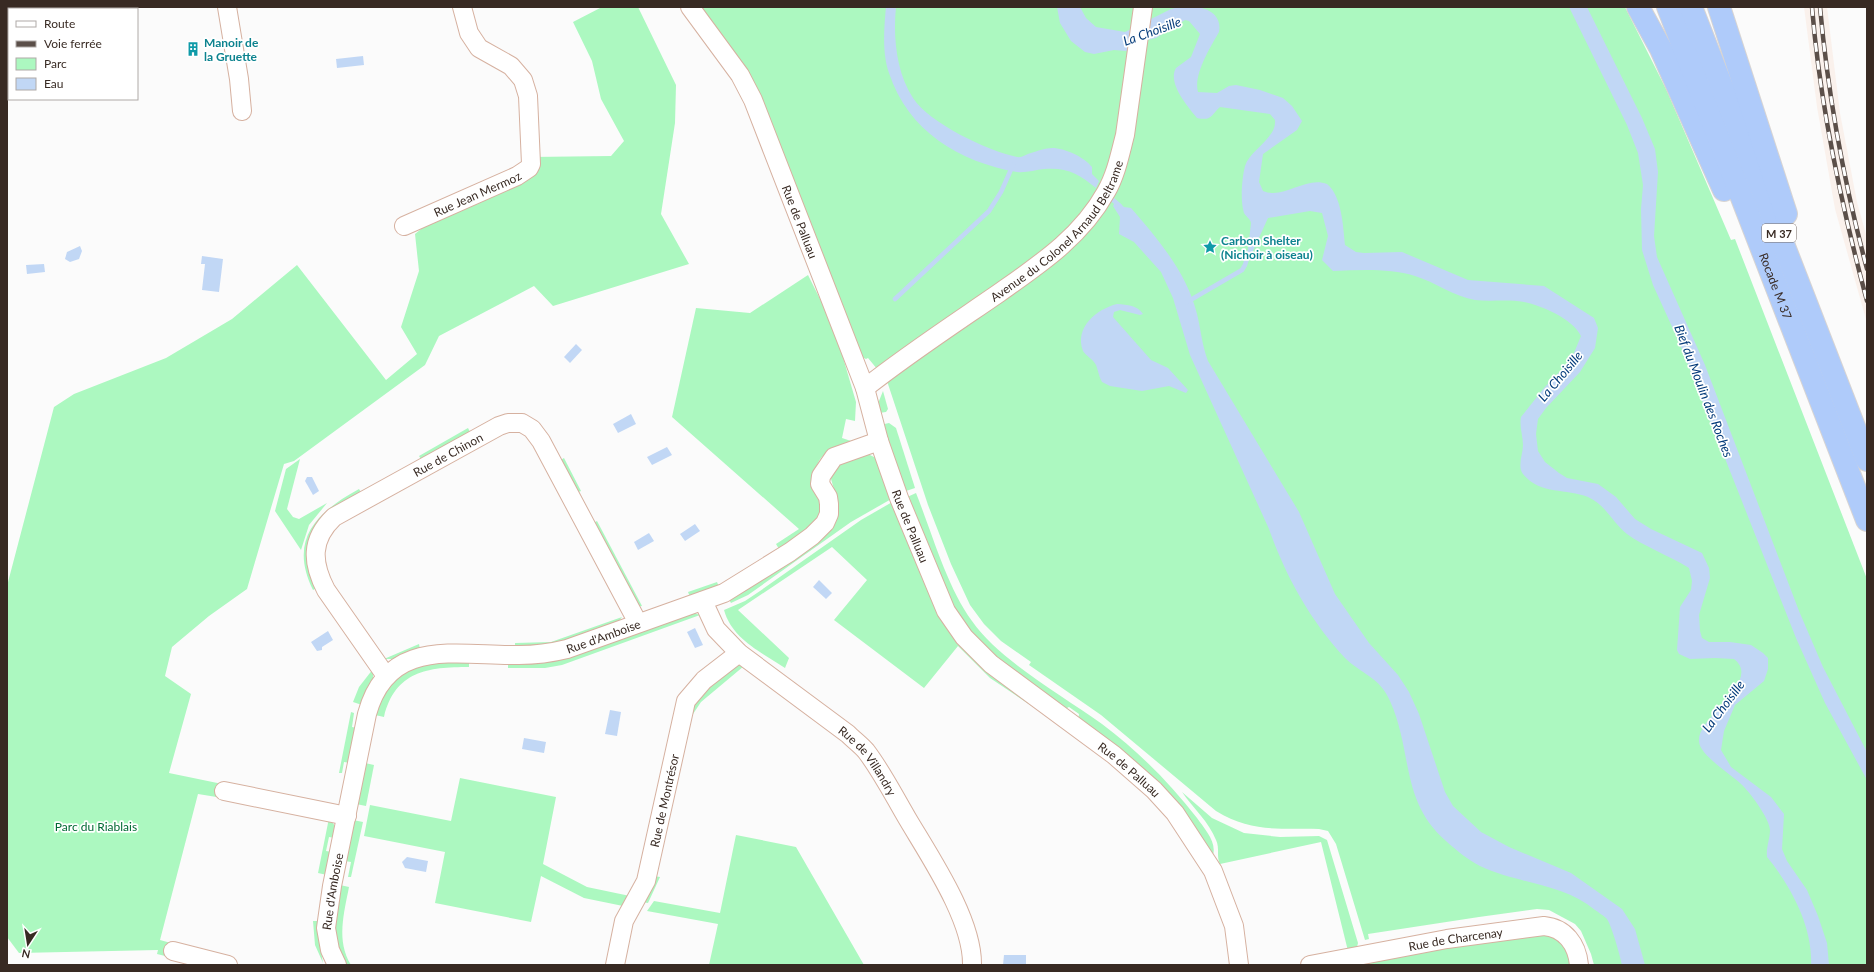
<svg xmlns="http://www.w3.org/2000/svg" width="1874" height="972" font-family="Lato,sans-serif">
  <style>
    .built { fill: #faf1ec }
    .green { fill: #acf8c0 }
    .water { fill: #c1d7f5 }
    .lines { fill: none; stroke-linecap: round; stroke-linejoin: round }
    .stream { stroke: #c1d7f5; stroke-width: 4.5 }
    .minor-casing { stroke: #d6b1a0; stroke-width: 20 }
    .highway-casing { stroke: #d7d4d3; stroke-width: 24 }
    .minor { stroke: #fff; stroke-width: 18 }
    .highway { stroke: #afcbfa; stroke-width: 22 }
    .rail-casing { stroke: #5b4f49; stroke-width: 4.5 }
    .rail { stroke: #fff; stroke-width: 3; stroke-dasharray: 9; stroke-linecap: butt }
    .labels { text-anchor: middle; dominant-baseline: central; stroke-width: 3.5; stroke-linejoin: round; paint-order: stroke }
    .shield { fill: #fff; stroke: #746a65; stroke-width: 1 }
    .shield-label { font-size: 11px; font-weight: bold; fill: #382a23 }
    .culture-label { font-size: 12px; font-weight: bold; fill: #0d838f; stroke: #fff; text-anchor: start }
    .street-label { font-size: 12px; fill: #382a23; stroke: #fff }
    .park-label { font-size: 12px; fill: #006933; stroke: #fff }
    .water-label { font-size: 13px; font-style: italic; fill: #043b7a; stroke: #fff }
  </style>
  <rect width="100%" height="100%" fill="#fbfbfb"/>
  <polygon class="built" points="1804,7 1827,7 1840,113 1857,202 1867,238 1867,323 1835,209 1817,107"/>
  <g class="green">
    <polygon points="602,7 638,7 676,85 675,123 661,214 689,264 553,306 534,286 439,336 425,365 294,461 284,464 247,589 209,616 172,647 165,676 191,694 169,773 232,786 229,799 198,794 160,940 189,948 185,961 157,954 158,950 19,953 7,937 7,586 54,407 74,394 166,358 232,319 297,265 386,380 417,354 401,327 419,271 415,234 426,225 517,176 531,157 611,156 624,141 601,99 592,61 573,22"/>
    <path d="M698,7H1625L1667,91L1731,240L1735,239L1867,579V965H1594L1591,954L1581,931L1575,924L1549,910L1537,909L1479,917L1368,934L1369,939L1365,940L1336,844L1328,831L1319,829C1280,828 1252,833 1216,811L1101,715L1029,665L1031,662L1001,641L984,624L970,605L951,564L928,505L887,381L868,358L866,359L860,356L810,237Z"/>
    <path d="M808,275L822,303L842,354L856,402L855,421L846,419L842,438L851,441C834,447 819,452 815,472C817,483 821,495 822,506C822,526 793,539 779,549L776,544L799,529L672,417L696,308L750,313Z"/>
    <polygon points="883,391 888,409 886,412 879,413 877,406"/>
    <polygon points="889,423 896,428 915,488 903,492 880,425"/>
    <polygon points="468,428 471,434 422,461 419,456"/>
    <polygon points="864,452 878,459 893,498 851,522 748,595 731,603 728,598 824,536 836,496 831,479 832,468"/>
    <polygon points="564,458 581,491 576,493 559,461"/>
    <polygon points="300,459 287,509 293,517 299,519 327,503 309,525 301,550 275,511 286,469"/>
    <path d="M359,489L362,494L325,519L318,587L313,590C288,539 317,512 359,489Z"/>
    <path d="M916,493C932,533 947,587 972,621C1000,661 1062,695 1102,724C1138,751 1170,783 1197,818C1204,828 1217,842 1213,855L1078,721L1079,714L1069,707L1063,710L1013,674L959,622L905,498Z"/>
    <path d="M894,501L931,594L1069,731L990,678L958,646L924,688L834,620L867,580L832,547L738,610L789,658L785,668C761,652 732,639 724,610L745,601L760,591L861,520Z"/>
    <polygon points="597,521 642,606 636,607 592,524"/>
    <polygon points="717,582 719,587 690,597 688,592"/>
    <polygon points="694,613 700,615 562,665 545,668 508,668 508,663 535,664 561,660"/>
    <polygon points="622,617 619,621 574,640 515,649 515,643 551,642"/>
    <polygon points="419,644 420,649 396,659 384,659"/>
    <path d="M469,662V667C428,667 395,671 384,717L375,715L377,706L394,679L423,663Z"/>
    <polygon points="738,665 744,666 701,702 693,714 688,713 696,697"/>
    <polygon points="373,669 373,679 362,705 353,702 359,687"/>
    <polygon points="351,712 354,713 352,727 357,728 350,763 344,762 342,773 339,773"/>
    <polygon points="365,763 374,765 366,806 356,804"/>
    <polygon points="460,778 556,797 543,864 587,887 630,896 623,906 584,898 541,876 531,922 435,903 445,852 364,836 370,805 451,821"/>
    <path d="M1182,792L1212,818L1244,833L1280,837L1319,836L1327,840L1358,943L1357,947L1348,951L1321,842L1220,864C1216,857 1220,848 1216,840C1209,822 1193,808 1182,792Z"/>
    <polygon points="329,818 335,826 335,838 329,837 326,851 332,852 327,875 318,873"/>
    <polygon points="353,820 363,822 351,877 348,877 351,862 345,861"/>
    <polygon points="736,835 796,847 864,965 709,965 718,924 647,911 654,901 720,913"/>
    <polygon points="654,876 660,877 648,903 642,902"/>
    <path d="M340,885L349,887C344,913 336,941 351,965H343L333,936Z"/>
    <polygon points="313,921 319,921 318,933 323,963 315,945"/>
    <polygon points="1549,933 1559,935 1573,965 1358,965 1400,953"/>
  </g>
  <g class="water">
    <path d="M886,7H896C893,36 896,72 913,98C929,123 988,151 1017,157C1022,158 1026,154 1031,153C1037,151 1046,148 1052,148C1065,148 1084,157 1092,167V174L1099,181L1096,188C1079,174 1067,167 1044,169C1035,170 1026,173 1017,172C959,162 908,131 889,73C882,53 884,28 886,7Z"/>
    <path d="M1057,7H1080L1086,18L1096,27L1125,32L1171,9C1189,3 1224,6 1219,32C1211,46 1193,75 1198,92L1217,93L1229,86L1236,85L1260,90L1283,98L1292,106L1302,121L1297,130L1263,154L1259,182L1263,191C1284,200 1305,176 1327,184C1342,196 1343,226 1345,245L1356,252L1364,253L1402,252L1468,280L1544,286L1594,318L1598,328L1595,348L1580,372L1546,408L1538,419L1536,434L1538,451L1545,462L1559,473L1567,478L1598,484L1616,497L1635,519L1651,529L1702,553L1709,568L1710,578L1699,615L1700,631L1702,638L1709,642H1730L1751,645L1763,653L1768,658V669L1764,681L1735,705L1724,731L1721,750L1731,767L1771,797L1784,814L1782,849L1787,861L1807,890L1818,916L1827,943L1829,965H1811C1813,927 1791,886 1767,857C1766,847 1770,839 1770,830C1770,819 1749,791 1741,784C1731,774 1699,755 1699,741C1697,717 1763,681 1734,659L1715,658L1690,659L1679,654L1677,650L1680,607L1691,590L1692,581L1689,568C1670,556 1643,546 1627,534C1612,522 1606,505 1588,497C1566,488 1540,495 1523,474C1517,466 1523,454 1523,445C1523,436 1519,426 1521,417L1544,388L1571,360L1581,336C1572,318 1542,306 1524,302C1508,299 1491,302 1475,300C1455,297 1435,282 1415,276C1389,268 1361,270 1333,271L1322,260L1328,236L1322,213L1310,211L1268,218L1252,253L1250,257L1247,258L1251,223C1250,218 1246,217 1244,213C1240,201 1242,178 1245,166C1250,150 1277,138 1275,120L1270,114L1220,107C1210,116 1212,121 1197,118C1188,107 1167,83 1176,68L1191,57L1200,34L1189,21L1185,20L1156,38L1144,41L1126,51L1114,50L1094,54L1085,52L1071,41L1060,23Z"/>
    <polygon points="1569,7 1587,7 1642,118 1655,149 1658,172 1654,236 1657,257 1705,365 1799,611 1823,667 1867,752 1867,780 1825,703 1796,638 1679,342 1653,285 1642,250 1641,209 1643,185 1638,153 1627,125"/>
    <polygon points="363,56 364,65 337,68 336,59"/>
    <path d="M1116,200L1124,207L1131,208C1158,239 1187,273 1197,314C1201,330 1202,346 1208,361L1299,512L1335,594L1369,643L1398,675L1409,692L1419,714L1445,792L1453,806L1481,832L1509,847L1571,873L1622,909L1635,929L1645,965H1622C1620,955 1612,927 1607,919C1604,916 1598,912 1595,910C1562,883 1518,884 1480,866C1468,860 1456,850 1446,841C1400,801 1413,752 1390,701C1380,677 1361,674 1345,658C1311,622 1285,575 1269,529L1190,355L1173,298L1161,272L1134,242L1119,234L1120,217L1113,206Z"/>
    <polygon points="80,246 82,251 79,259 70,262 65,259 67,252"/>
    <polygon points="202,256 223,259 219,292 202,290 205,264 201,264"/>
    <polygon points="44,264 45,272 27,274 26,265"/>
    <path d="M1117,304C1128,305 1137,305 1143,314L1140,315L1120,310L1114,312L1113,317L1151,360L1168,368L1188,390L1186,393L1169,386L1142,391L1110,386L1102,382C1099,377 1098,370 1096,365C1093,359 1086,356 1083,351C1074,327 1097,309 1117,304Z"/>
    <polygon points="576,344 582,350 570,363 564,357"/>
    <polygon points="631,414 636,424 618,433 613,424"/>
    <polygon points="667,447 672,455 652,465 647,457"/>
    <polygon points="307,477 312,477 319,491 313,495 305,481"/>
    <polygon points="695,524 700,531 685,541 680,534"/>
    <polygon points="649,533 654,541 638,550 634,542"/>
    <polygon points="819,580 832,593 826,599 813,587"/>
    <polygon points="695,628 703,645 695,648 687,632"/>
    <polygon points="328,631 333,640 322,647 322,650 317,651 311,642"/>
    <polygon points="610,710 621,712 617,736 605,734"/>
    <polygon points="524,738 546,742 544,753 522,749"/>
    <polygon points="407,857 428,861 426,872 405,868 402,862"/>
    <polygon points="1004,955 1026,955 1026,965 1003,965"/>
  </g>
  <g class="lines">
    <g class="stream">
      <polyline points="1107,195 1120,206"/>
      <polyline points="895,299 989,211 1001,192 1013,165"/>
      <polyline points="1187,302 1242,270 1245,265 1249,252"/>
    </g>
    <defs>
      <g id="minor">
        <polyline points="227,7 239,79 242,111"/>
        <path id="s1" d="M690,7L740,75L753,100L865,388L879,441L899,498L946,611L964,637L991,664L1114,755L1154,790L1175,813L1213,871L1234,926L1239,965"/>
        <path id="s2" d="M404,226L517,176L529,168L531,164L528,96L523,80L511,66L479,48L469,33L462,7"/>
        <path id="s3" d="M865,388C908,354 954,324 999,293C1040,264 1081,237 1106,192C1116,175 1120,154 1125,135L1143,7"/>
        <path id="s4" d="M703,601L716,629L739,653L848,734C854,740 861,745 866,751C882,772 894,796 907,818C930,857 973,920 972,965"/>
        <path id="s5" d="M386,676L326,590C312,563 310,540 334,517L499,426L508,423H522L532,429L541,441L638,623"/>
        <polyline points="224,791 347,816"/>
        <polyline points="173,951 228,965"/>
        <path id="s6" d="M337,965L330,950L326,928L332,886L367,714C388,636 457,656 519,655C536,655 551,653 567,649L724,593L790,552L812,536L825,523L829,514V504L828,497L820,484L821,476L834,457L879,441"/>
        <path id="s7" d="M615,965L624,921L646,881L686,701L704,680L739,653"/>
        <path id="s8" d="M1310,965L1447,939L1544,926C1565,928 1577,944 1579,965"/>
      </g>
      <g id="highway">
        <polyline points="1638,7 1661,49 1724,190"/>
        <path id="s9" d="M1668,7L1867,520"/>
        <polyline points="1691,7 1867,460"/>
        <polyline points="1719,7 1786,214"/>
      </g>
    </defs>
    <use href="#minor" class="minor-casing"/>
    <use href="#highway" class="highway-casing"/>
    <use href="#minor" class="minor"/>
    <use href="#highway" class="highway"/>
    <defs>
      <g id="rail">
        <path d="M1812,7C1820,106 1841,204 1867,301"/>
        <path d="M1820,7C1828,95 1844,183 1867,269"/>
      </g>
    </defs>
    <use href="#rail" class="rail-casing"/>
    <use href="#rail" class="rail"/>
  </g>
  <defs>
    <symbol id="building-bare" viewBox="-9 -9 18 18"><path d="M-4-6H4V6H1V3H-1V6H-4ZM-2.5-4.3h1.7v1.8h-1.7ZM.8-4.3h1.7v1.8H.8ZM-2.5-1h1.7V.8h-1.7ZM.8-1h1.7V.8H.8Z" fill="#0f9aa8" stroke="#fff" stroke-width="2.5" paint-order="stroke"/></symbol>
    <symbol id="sight-bare" viewBox="-9 -9 18 18"><path d="M0-6L1.8-2.2L6-1.7L2.9 1.2L3.7 5.4L0 3.3L-3.7 5.4L-2.9 1.2L-6-1.7L-1.8-2.2Z" fill="#0f9aa8" stroke="#fff" stroke-width="2.5" paint-order="stroke"/></symbol>
  </defs>
  <g fill-rule="evenodd">
    <use href="#building-bare" x="183" y="39" width="20" height="20"/>
    <use href="#sight-bare" x="1200" y="237" width="20" height="20"/>
  </g>
  <g class="labels">
    <rect class="shield" x="1762" y="224" width="34" height="18" rx="3"/>
    <g class="shield-label">
      <text x="1779" y="233">M 37</text>
    </g>
    <g class="culture-label">
      <text x="204" y="42">Manoir de<tspan x="204" dy="14">la Gruette</tspan></text>
      <text x="1221" y="240">Carbon Shelter<tspan x="1221" dy="14">(Nichoir à oiseau)</tspan></text>
    </g>
    <g class="street-label">
      <text stroke="none"><textPath href="#s2" startOffset="80">Rue Jean Mermoz</textPath></text>
      <text stroke="none"><textPath href="#s1" startOffset="243">Rue de Palluau</textPath></text>
      <text stroke="none"><textPath href="#s3" startOffset="251">Avenue du Colonel Arnaud Beltrame</textPath></text>
      <text stroke="none"><textPath href="#s9" startOffset="299">Rocade M 37</textPath></text>
      <text stroke="none"><textPath href="#s5" startOffset="315">Rue de Chinon</textPath></text>
      <text stroke="none"><textPath href="#s1" startOffset="567">Rue de Palluau</textPath></text>
      <text stroke="none"><textPath href="#s6" startOffset="525">Rue d'Amboise</textPath></text>
      <text stroke="none"><textPath href="#s4" startOffset="233">Rue de Villandry</textPath></text>
      <text stroke="none"><textPath href="#s1" startOffset="903">Rue de Palluau</textPath></text>
      <text stroke="none"><textPath href="#s7" startOffset="173">Rue de Montrésor</textPath></text>
      <text stroke="none"><textPath href="#s6" startOffset="76">Rue d'Amboise</textPath></text>
      <text stroke="none"><textPath href="#s8" startOffset="148">Rue de Charcenay</textPath></text>
    </g>
    <g class="park-label">
      <text x="96" y="826">Parc du Riablais</text>
    </g>
    <g class="water-label">
      <text transform="translate(1152 31) rotate(-20)">La Choisille</text>
      <text transform="translate(1560 376) rotate(-50)">La Choisille</text>
      <text transform="translate(1704 391) rotate(69)">Bief du Moulin des Roches</text>
      <text transform="translate(1723 706) rotate(-53)">La Choisille</text>
    </g>
  </g>
  <rect width="1874" height="972" fill="none" stroke="#382a23" stroke-width="16"/>
  <rect x="8" y="8" width="130" height="92" fill="#ffffff" stroke="#afaaa7"/>
  <rect x="16" y="21" width="20" height="6" fill="#ffffff" stroke="#afaaa7"/>
  <text x="44" y="28" font-size="12" fill="#382a23">Route</text>
  <rect x="16" y="41" width="20" height="6" fill="#5b4f49" stroke="#afaaa7"/>
  <text x="44" y="48" font-size="12" fill="#382a23">Voie ferrée</text>
  <rect x="16" y="58" width="20" height="12" fill="#acf8c0" stroke="#afaaa7"/>
  <text x="44" y="68" font-size="12" fill="#382a23">Parc</text>
  <rect x="16" y="78" width="20" height="12" fill="#c1d7f5" stroke="#afaaa7"/>
  <text x="44" y="88" font-size="12" fill="#382a23">Eau</text>
  <g transform="translate(28 944) rotate(192)" stroke="#ffffff" stroke-width="3" paint-order="stroke">
  <path d="M0-3L7 15L0 10L-7 15Z" fill="#382a23"/>
  <text y="-6" font-size="11" font-weight="bold" text-anchor="middle" fill="#382a23">N</text>
  </g>
</svg>
